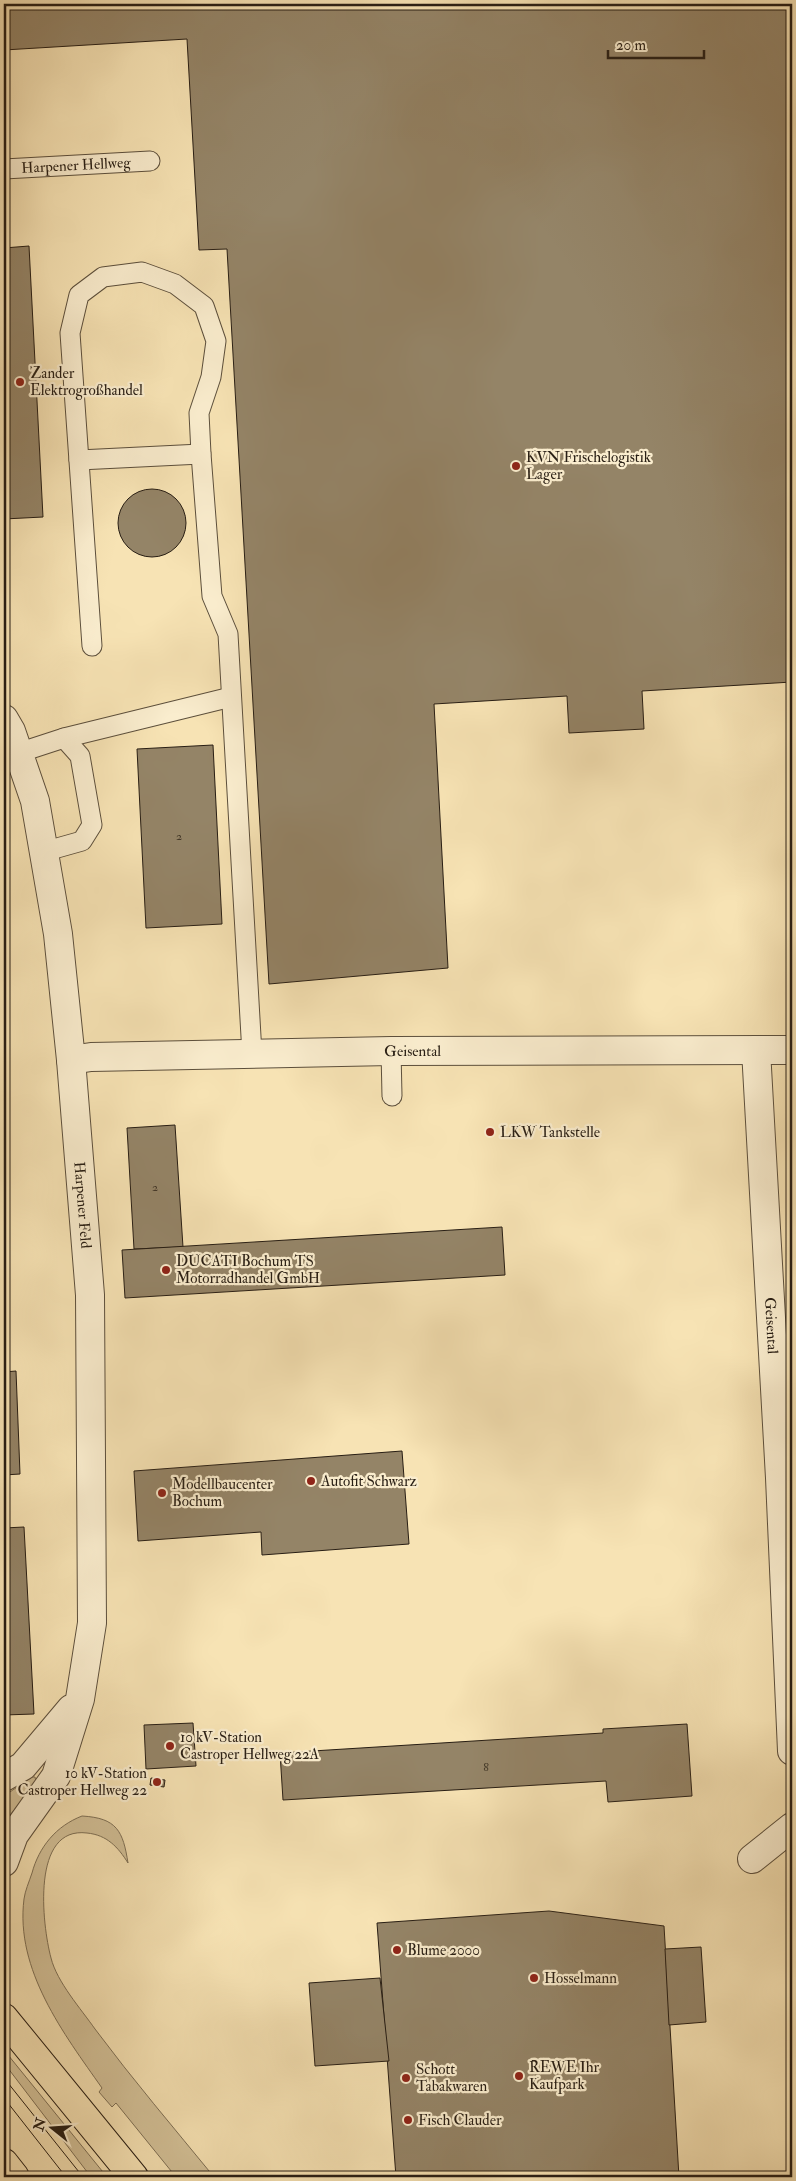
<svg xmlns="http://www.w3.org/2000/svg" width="796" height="2181" font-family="'IM FELL Double Pica',serif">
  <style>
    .green { fill: #d4c299; stroke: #7e7056 }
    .building { fill: #948467; stroke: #281e14 }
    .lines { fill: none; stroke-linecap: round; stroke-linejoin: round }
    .lane-casing { stroke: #5c4f3c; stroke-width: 21 }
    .street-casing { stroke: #5c4f3c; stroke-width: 30 }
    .primary-casing { stroke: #281e14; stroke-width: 30 }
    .lane { stroke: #faedce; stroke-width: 19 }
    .street { stroke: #faedce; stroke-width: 28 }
    .primary { stroke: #f7e3b4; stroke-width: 28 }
    .tram { stroke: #281e14; stroke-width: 1 }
    .poi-dot { fill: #8f2418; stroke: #faedce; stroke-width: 2 }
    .labels { text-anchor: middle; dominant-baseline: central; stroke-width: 4.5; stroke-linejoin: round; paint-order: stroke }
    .number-label { font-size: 12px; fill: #433829 }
    .street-label { font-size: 15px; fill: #281e14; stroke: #faedce }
    .poi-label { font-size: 15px; fill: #281e14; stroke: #faedce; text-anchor: start }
  </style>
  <rect width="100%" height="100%" fill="#f7e3b4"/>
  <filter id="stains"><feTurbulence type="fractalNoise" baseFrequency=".004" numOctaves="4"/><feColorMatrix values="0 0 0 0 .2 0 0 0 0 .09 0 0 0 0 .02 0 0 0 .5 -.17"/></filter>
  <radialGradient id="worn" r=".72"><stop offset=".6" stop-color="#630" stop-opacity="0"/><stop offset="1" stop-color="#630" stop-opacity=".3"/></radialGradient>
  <g class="green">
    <polygon points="32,1777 35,1777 36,1782 4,1823 4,1796"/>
    <path d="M82,1816C117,1818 123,1831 128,1863C118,1847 107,1835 87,1833C31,1826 42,1924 51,1958C57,1982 81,2009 95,2029C133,2080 174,2128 214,2177H176L116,2103L112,2107L99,2092L102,2088C64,2034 15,1970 24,1899C25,1891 29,1882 32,1873C39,1847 56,1826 82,1816Z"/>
    <polygon points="4,2050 107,2177 91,2177 4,2063"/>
  </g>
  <g class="building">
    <polygon points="4,4 792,4 792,682 642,691 644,729 569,733 567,696 434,704 448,968 269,984 227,249 199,250 187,39 4,50"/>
    <polygon points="29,246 43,517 4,519 4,248"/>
    <circle cx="152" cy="523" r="34"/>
    <polygon points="213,745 222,924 146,928 137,749"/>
    <polygon points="175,1125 183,1247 134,1249 127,1128"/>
    <polygon points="4,1176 9,1254 4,1255"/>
    <polygon points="502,1227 505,1275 125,1298 122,1250"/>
    <polygon points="16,1371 20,1474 4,1475 4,1372"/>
    <polygon points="402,1451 409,1544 262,1555 261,1532 138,1541 134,1471"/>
    <polygon points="24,1527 34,1714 4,1715 4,1528"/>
    <polygon points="193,1723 196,1766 146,1769 144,1725"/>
    <polygon points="687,1724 692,1796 608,1802 606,1781 283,1800 280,1753 603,1733 603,1729"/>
    <polygon points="151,1778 165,1780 164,1787 150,1785"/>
    <polygon points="549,1911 664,1926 679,2177 396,2177 377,1923"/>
    <polygon points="701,1947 706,2022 669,2025 665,1949"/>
    <polygon points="380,1978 389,2061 315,2066 309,1983"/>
  </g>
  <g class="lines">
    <defs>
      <g id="lane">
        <path id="s1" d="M4,169L150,161"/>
        <polyline points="79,460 201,454"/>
        <polyline points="92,646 70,333 79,295 103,277 142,272 175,284 204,306 216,341 211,377 199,413 201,454 212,596 228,634 252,1054"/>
        <polyline points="64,738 231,697"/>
        <polyline points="18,753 64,738 80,756 92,825 82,841 43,852"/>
        <polyline points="391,1051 392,1096"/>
      </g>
      <g id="street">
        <path id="s2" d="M4,719L11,731L35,801L58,934L71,1060L90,1295L92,1623L80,1699L56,1776L14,1835L4,1862"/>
        <path id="s3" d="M756,1050L780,1478L792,1751"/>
        <path id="s4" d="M71,1060L91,1057L391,1051L792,1050"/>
        <polyline points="4,1777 23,1766 71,1709"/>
        <polyline points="752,1859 792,1827"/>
      </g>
      <g id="primary">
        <polyline points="4,2018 134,2177"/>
        <polyline points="4,2163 15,2177"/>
      </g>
    </defs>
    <use href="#lane" class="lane-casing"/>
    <use href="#street" class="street-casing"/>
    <use href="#primary" class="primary-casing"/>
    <use href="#lane" class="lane"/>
    <use href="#street" class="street"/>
    <use href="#primary" class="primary"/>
    <g class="tram">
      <polyline points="4,2078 83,2177"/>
      <polyline points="4,2098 66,2177"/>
    </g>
  </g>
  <g class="poi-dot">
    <circle cx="20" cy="382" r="5"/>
    <circle cx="516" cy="466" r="5"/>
    <circle cx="490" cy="1132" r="5"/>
    <circle cx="166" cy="1270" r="5"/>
    <circle cx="311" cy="1481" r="5"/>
    <circle cx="162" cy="1493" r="5"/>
    <circle cx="170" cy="1746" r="5"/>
    <circle cx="157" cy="1782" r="5"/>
    <circle cx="397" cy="1950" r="5"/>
    <circle cx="534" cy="1978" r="5"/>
    <circle cx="519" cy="2076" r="5"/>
    <circle cx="406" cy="2078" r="5"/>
    <circle cx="408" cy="2120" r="5"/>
  </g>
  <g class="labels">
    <g class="number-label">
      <text x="179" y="836">2</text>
      <text x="155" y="1187">2</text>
      <text x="486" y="1767">8</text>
    </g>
    <g class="street-label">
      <text stroke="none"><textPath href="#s1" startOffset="72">Harpener Hellweg</textPath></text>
      <text stroke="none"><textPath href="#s4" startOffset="342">Geisental</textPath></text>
      <text stroke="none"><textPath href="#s2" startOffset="495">Harpener Feld</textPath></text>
      <text stroke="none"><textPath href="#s3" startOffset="276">Geisental</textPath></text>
    </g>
    <g class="poi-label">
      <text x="30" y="373">Zander<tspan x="30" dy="17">Elektrogroßhandel</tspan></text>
      <text x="526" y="457">KVN Frischelogistik<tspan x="526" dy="17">Lager</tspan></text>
      <text x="500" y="1132">LKW Tankstelle</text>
      <text x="176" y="1261">DUCATI Bochum TS<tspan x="176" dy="17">Motorradhandel GmbH</tspan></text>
      <text x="321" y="1481">Autofit Schwarz</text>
      <text x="172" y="1484">Modellbaucenter<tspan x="172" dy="17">Bochum</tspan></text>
      <text x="180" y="1737">10 kV-Station<tspan x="180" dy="17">Castroper Hellweg 22A</tspan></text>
      <text x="147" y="1773" text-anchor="end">10 kV-Station<tspan x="147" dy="17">Castroper Hellweg 22</tspan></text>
      <text x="407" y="1950">Blume 2000</text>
      <text x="544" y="1978">Hosselmann</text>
      <text x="529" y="2067">REWE Ihr<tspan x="529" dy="17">Kaufpark</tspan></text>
      <text x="416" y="2069">Schott<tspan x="416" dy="17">Tabakwaren</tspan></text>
      <text x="418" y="2120">Fisch Clauder</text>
    </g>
  </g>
  <rect width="796" height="2181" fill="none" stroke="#f7e3b4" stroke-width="20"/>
  <rect x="5" y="5" width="786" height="2171" fill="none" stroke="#281e14" stroke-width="2.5"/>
  <rect x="10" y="10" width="776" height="2161" fill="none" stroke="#281e14"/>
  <g transform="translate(52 2128) rotate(287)" stroke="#faedce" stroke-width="4" paint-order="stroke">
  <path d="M0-4L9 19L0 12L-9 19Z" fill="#281e14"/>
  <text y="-8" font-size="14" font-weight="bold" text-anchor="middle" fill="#281e14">N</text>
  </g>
  <path d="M608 50v8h96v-8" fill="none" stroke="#281e14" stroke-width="2.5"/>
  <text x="616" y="50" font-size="15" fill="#281e14" stroke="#faedce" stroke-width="4" paint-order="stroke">20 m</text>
  <rect width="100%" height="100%" filter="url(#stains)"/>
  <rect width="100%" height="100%" fill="url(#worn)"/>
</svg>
